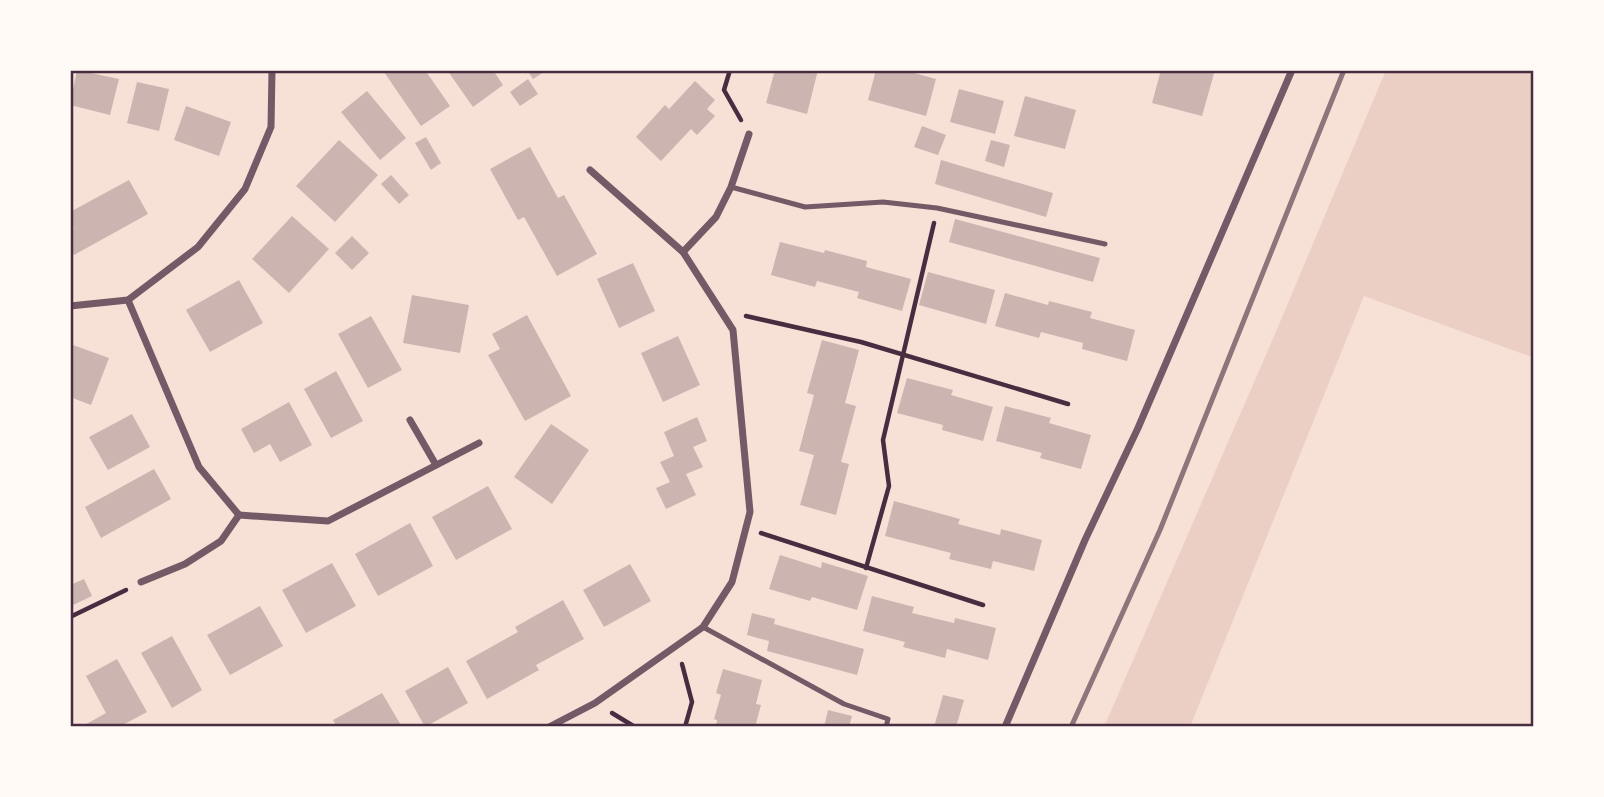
<svg xmlns="http://www.w3.org/2000/svg" width="1604" height="797" font-family="Arial,sans-serif">
  <style>
    .green { fill: #ebcfc5 }
    .building { fill: #ccb4b1 }
    .lines { fill: none; stroke-linecap: round; stroke-linejoin: round }
    .path { stroke: #4a2c40; stroke-width: 4.5 }
    .service { stroke: #755966; stroke-width: 5 }
    .minor { stroke: #755966; stroke-width: 7 }
    .rail { stroke: #8f747c; stroke-width: 5 }
    .neatline { fill: none; stroke: #4a2c40; stroke-width: 2.5 }
  </style>
  <rect width="100%" height="100%" fill="#f7e1d7"/>
  <polygon class="green" points="1386,70 1534,70 1534,358 1364,296 1190,727 1104,727 1275,334"/>
  <g class="building">
    <polygon points="77,70 119,79 110,115 70,105"/>
    <polygon points="387,70 425,70 450,106 421,126 384,72"/>
    <polygon points="447,70 493,70 503,85 473,107"/>
    <polygon points="527,70 547,70 533,79"/>
    <polygon points="775,70 818,70 807,114 766,103"/>
    <polygon points="876,70 903,70 936,79 926,116 868,100"/>
    <polygon points="1161,70 1215,70 1202,116 1152,103"/>
    <polygon points="528,79 538,94 520,106 510,92"/>
    <polygon points="695,81 715,100 707,109 715,116 697,135 691,129 661,161 636,137 665,105 669,109"/>
    <polygon points="137,82 169,89 159,131 127,123"/>
    <polygon points="959,89 1004,101 995,134 950,122"/>
    <polygon points="367,91 406,138 380,160 341,112"/>
    <polygon points="1025,96 1076,110 1065,149 1014,136"/>
    <polygon points="186,106 231,122 219,156 174,140"/>
    <polygon points="922,126 946,135 938,155 914,147"/>
    <polygon points="426,137 441,163 431,170 415,143"/>
    <polygon points="339,140 378,175 335,222 296,186"/>
    <polygon points="991,140 1010,145 1004,167 985,161"/>
    <polygon points="530,147 558,198 564,195 597,254 557,276 524,217 518,220 490,169"/>
    <polygon points="941,160 1053,193 1046,217 935,184"/>
    <polygon points="391,175 409,195 399,204 381,184"/>
    <polygon points="129,180 148,214 74,255 70,247 70,230 74,228 70,221 70,212"/>
    <polygon points="292,216 329,249 289,293 252,259"/>
    <polygon points="955,219 1100,258 1093,282 949,242"/>
    <polygon points="352,236 369,253 352,270 335,253"/>
    <polygon points="780,242 824,253 825,250 867,261 866,267 911,279 902,311 857,298 859,292 817,281 815,287 771,275"/>
    <polygon points="633,263 655,311 619,328 597,279"/>
    <polygon points="928,272 995,290 986,324 919,305"/>
    <polygon points="239,280 263,323 210,352 186,310"/>
    <polygon points="1005,293 1048,305 1049,301 1092,312 1090,318 1135,330 1127,361 1082,349 1083,343 1041,332 1039,338 995,326"/>
    <polygon points="412,295 469,305 460,353 403,343"/>
    <polygon points="527,315 571,396 525,421 488,355 500,349 492,334"/>
    <polygon points="371,316 402,370 368,388 338,334"/>
    <polygon points="678,336 700,385 663,402 641,353"/>
    <polygon points="822,340 859,350 845,403 856,406 841,462 849,464 836,515 800,505 814,455 799,451 814,395 807,393"/>
    <polygon points="73,345 109,358 91,405 70,397 70,352"/>
    <polygon points="336,371 363,421 331,438 304,389"/>
    <polygon points="907,378 953,390 951,395 993,407 983,441 942,430 943,425 897,413"/>
    <polygon points="289,402 312,445 280,462 270,444 254,453 241,429"/>
    <polygon points="1005,406 1051,418 1049,423 1091,435 1081,469 1040,458 1042,453 996,441"/>
    <polygon points="132,414 150,447 108,470 89,437"/>
    <polygon points="697,417 707,441 693,447 703,467 686,474 696,495 666,509 656,488 670,482 660,462 674,456 664,432"/>
    <polygon points="551,424 589,450 552,504 514,477"/>
    <polygon points="154,469 171,499 101,538 85,507"/>
    <polygon points="488,486 512,529 456,560 432,517"/>
    <polygon points="894,501 960,519 958,524 1000,535 1001,529 1042,540 1034,571 993,561 991,569 949,559 951,553 885,536"/>
    <polygon points="410,523 433,566 378,596 355,554"/>
    <polygon points="780,555 821,568 822,562 868,576 857,610 812,597 810,601 769,589"/>
    <polygon points="332,563 356,606 306,633 282,590"/>
    <polygon points="630,564 651,601 604,627 583,590"/>
    <polygon points="84,579 92,596 71,606 70,585"/>
    <polygon points="872,596 914,607 912,613 954,623 955,618 996,628 988,660 947,649 945,658 903,647 905,642 863,631"/>
    <polygon points="563,600 584,639 536,665 539,670 487,699 466,661 518,632 515,627"/>
    <polygon points="260,606 283,646 230,675 207,635"/>
    <polygon points="752,613 775,619 774,624 864,649 857,675 767,651 769,641 747,635"/>
    <polygon points="172,636 202,690 172,708 141,653"/>
    <polygon points="117,659 147,712 119,727 81,727 106,713 86,676"/>
    <polygon points="448,667 468,703 425,727 405,691"/>
    <polygon points="723,669 762,680 756,704 761,705 755,727 716,727 717,720 714,719 721,695 716,693"/>
    <polygon points="382,693 402,727 337,727 333,720"/>
    <polygon points="943,695 964,700 956,727 934,727"/>
    <polygon points="828,710 852,716 849,727 824,727"/>
  </g>
  <g class="lines">
    <g class="path">
      <polyline points="730,70 724,90 741,120"/>
      <polyline points="746,316 861,342 1068,404"/>
      <polyline points="761,533 983,605"/>
      <polyline points="866,568 889,486 883,440 934,223"/>
      <polyline points="70,617 126,590"/>
      <polyline points="682,664 692,702 685,727"/>
      <polyline points="612,713 635,727"/>
    </g>
    <g class="service">
      <polyline points="731,187 805,207 883,202 937,208 1105,244"/>
      <polyline points="703,627 844,704 888,719 886,727"/>
    </g>
    <g class="minor">
      <polyline points="683,252 716,217 731,187 749,134"/>
      <polyline points="128,300 199,467 239,515"/>
      <polyline points="70,306 128,300 198,247 245,189 271,127 272,70"/>
      <polyline points="410,420 436,465"/>
      <polyline points="141,582 185,564 221,541 239,515 328,521 479,443"/>
      <polyline points="549,727 595,703 703,627 732,582 750,512 733,330 683,252 590,170"/>
      <polyline points="1005,727 1085,540 1138,428 1292,70"/>
    </g>
    <polyline class="rail" points="1071,727 1160,530 1344,70"/>
  </g>
  <rect width="1604" height="797" fill="none" stroke="#fffaf5" stroke-width="144"/>
  <rect x="72" y="72" width="1460" height="653" class="neatline"/>
</svg>
